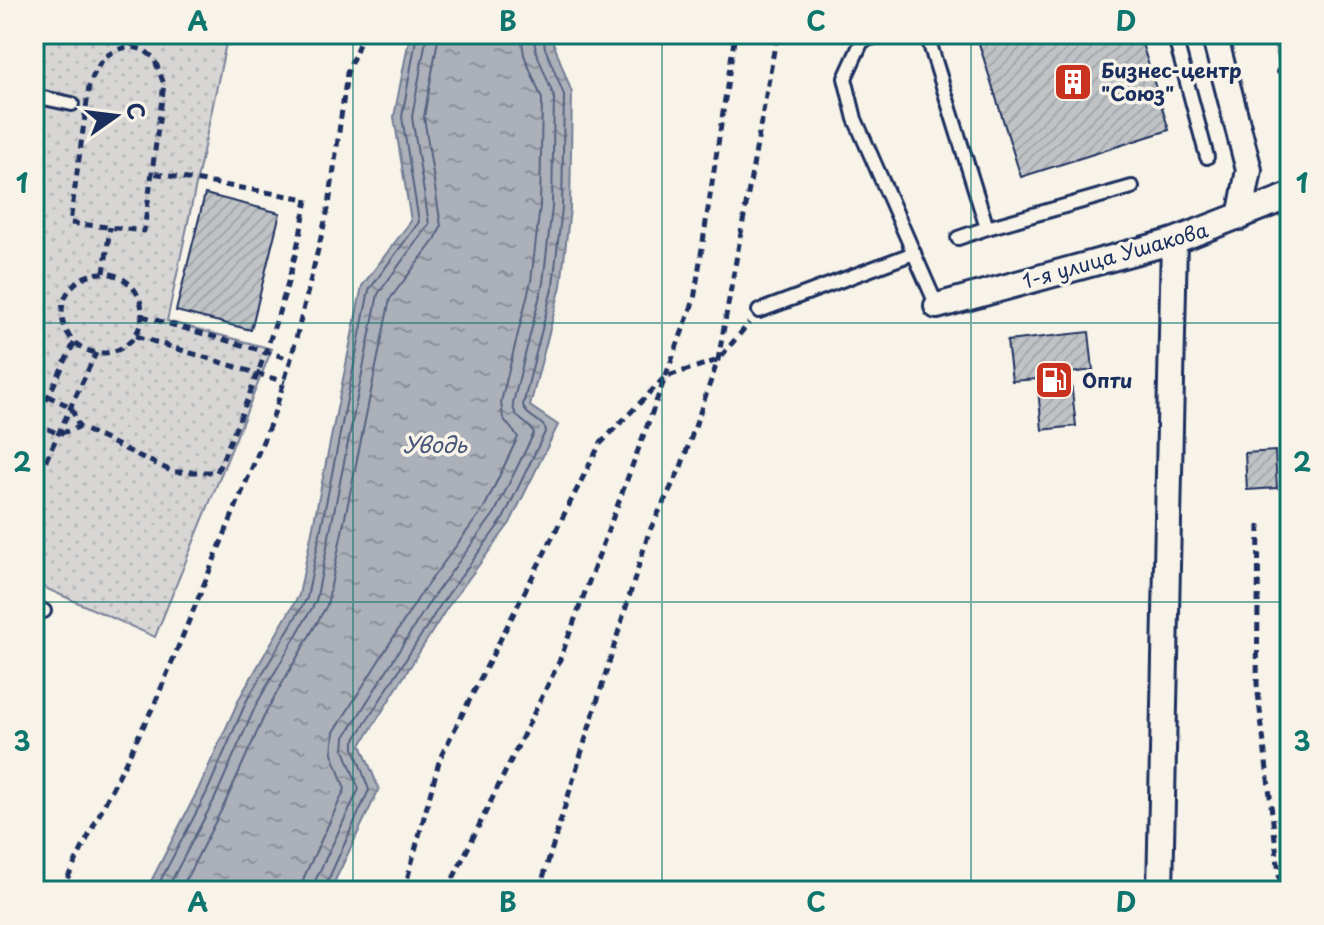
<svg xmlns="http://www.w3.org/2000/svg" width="1324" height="925" font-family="'Playpen Sans',sans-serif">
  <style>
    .green { fill: url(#green-dots); stroke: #798299; stroke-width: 2 }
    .water { fill: url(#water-ripples); stroke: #727c95; stroke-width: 2 }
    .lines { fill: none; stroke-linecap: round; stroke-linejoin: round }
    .shore { stroke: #556382; stroke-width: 2 }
    .building { fill: url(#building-hatch); stroke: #1b2f5e; stroke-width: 2 }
    .lane-casing { stroke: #1b2f5e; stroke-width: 18 }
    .street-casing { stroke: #1b2f5e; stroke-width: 30 }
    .path { stroke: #1b2f5e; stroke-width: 5; stroke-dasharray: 8 6; stroke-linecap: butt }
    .lane { stroke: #f7f3e8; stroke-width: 12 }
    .street { stroke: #f7f3e8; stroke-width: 24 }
    .grid { fill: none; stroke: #0f766e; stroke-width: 2; stroke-opacity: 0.55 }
    .labels { text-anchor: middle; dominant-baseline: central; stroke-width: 7; stroke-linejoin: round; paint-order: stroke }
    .poi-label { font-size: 20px; font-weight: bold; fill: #1b2f5e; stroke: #f7f3e8; text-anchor: start }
    .street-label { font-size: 20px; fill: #1b2f5e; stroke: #f7f3e8 }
    .water-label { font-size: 22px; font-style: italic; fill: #465679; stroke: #f7f3e8 }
    .neatline { fill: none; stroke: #0f766e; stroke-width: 3 }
    .grid-label { font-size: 26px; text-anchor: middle; font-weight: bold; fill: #0f766e }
  </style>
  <defs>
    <pattern id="green-dots" width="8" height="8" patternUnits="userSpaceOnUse" patternTransform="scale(2)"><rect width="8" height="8" fill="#d7d6d4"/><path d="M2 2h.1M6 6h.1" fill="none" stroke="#b8b8b8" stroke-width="1.8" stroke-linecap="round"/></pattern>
    <pattern id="water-ripples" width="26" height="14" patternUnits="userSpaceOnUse" patternTransform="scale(2)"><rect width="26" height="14" fill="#acb0b9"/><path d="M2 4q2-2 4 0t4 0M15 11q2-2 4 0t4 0" fill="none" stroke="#8b909a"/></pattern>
    <pattern id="building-hatch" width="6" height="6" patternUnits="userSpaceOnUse" patternTransform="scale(2)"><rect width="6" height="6" fill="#c0c3c5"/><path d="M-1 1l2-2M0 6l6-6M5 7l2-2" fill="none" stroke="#a4a8ac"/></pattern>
  </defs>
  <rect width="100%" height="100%" fill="#f7f3e8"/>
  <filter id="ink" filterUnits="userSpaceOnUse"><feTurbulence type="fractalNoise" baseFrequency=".0125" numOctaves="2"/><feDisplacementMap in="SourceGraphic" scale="16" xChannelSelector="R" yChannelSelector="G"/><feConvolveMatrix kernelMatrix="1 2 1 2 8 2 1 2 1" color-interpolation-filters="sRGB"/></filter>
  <g filter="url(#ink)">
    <g class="green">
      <polygon points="42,34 228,34 167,321 272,349 155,637 34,583 34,71"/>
      <polygon points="1271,34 1290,34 1290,99"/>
    </g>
    <polygon class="water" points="410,34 550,34 572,93 570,208 561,286 530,406 558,425 510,523 447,608 361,745 379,789 330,891 146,891 198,790 240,697 299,595 362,286 411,221 394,117"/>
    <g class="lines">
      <g class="shore">
        <polyline points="155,891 206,794 247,700 307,598 369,290 419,222 402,117 417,34"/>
        <polyline points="166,891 215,798 256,705 316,601 378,294 429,224 412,117 427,34"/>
        <polyline points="180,891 225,803 267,710 327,605 390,299 436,238 441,226 424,117 439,34"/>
        <polyline points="301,891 304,877 345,789 332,753 334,732 422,592 484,508 518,437 503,418 501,402 531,281 540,206 542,99 524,55 521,34"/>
        <path d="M313,891L315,881L359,789L344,750L345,737L432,598L494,514L534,433C528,421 513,420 513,403L543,283L552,207L554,97L536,51L533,34"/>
        <path d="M323,891L369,790L354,748V741L441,604L503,519L546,430C542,419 526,418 523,405L553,285L562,208L564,95L545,48L543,34"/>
      </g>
    </g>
    <g class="building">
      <polygon points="976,34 1139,34 1169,130 1021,177"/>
      <polygon points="205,194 280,213 251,330 176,311"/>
      <polygon points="1089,332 1093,370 1070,373 1076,426 1042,430 1037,379 1012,381 1007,341"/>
      <polygon points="1275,451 1277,488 1247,490 1245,453"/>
    </g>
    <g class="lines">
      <defs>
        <g id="lane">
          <polyline points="883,34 862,41 845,78 855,119 937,306"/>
          <polyline points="919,34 928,38 987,228 958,238"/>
          <polyline points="1174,34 1207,157"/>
          <polyline points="34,96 72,104"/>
          <polyline points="987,228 1132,187"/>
          <polyline points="759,311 914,253"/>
          <polyline points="34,607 44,611"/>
        </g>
        <g id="street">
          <polyline points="1214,34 1249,170 1240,217"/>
          <polyline points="937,306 1174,241 1290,196"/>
          <polyline points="1160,891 1174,241"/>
        </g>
      </defs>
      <use href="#lane" class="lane-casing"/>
      <use href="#street" class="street-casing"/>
      <g class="path">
        <path d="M133,47L144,50L154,58L164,84L144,231L70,223L89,87C97,64 106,48 133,47Z"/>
        <polyline points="133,47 134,34"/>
        <polyline points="1276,72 1290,68"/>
        <circle cx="102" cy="313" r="40"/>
        <polyline points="104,273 110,227"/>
        <polyline points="142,316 291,359"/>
        <polyline points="136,336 285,382"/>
        <path d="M34,394L41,393L71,407L79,427L173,472H217C256,382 290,297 307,199L152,173"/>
        <polyline points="35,423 59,434 79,427"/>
        <polyline points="34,426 74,343"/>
        <polyline points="34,486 96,353"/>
        <polyline points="1259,525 1257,684 1281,891"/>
        <polyline points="61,891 155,703 273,417 291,359 329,205 347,73 363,34"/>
        <polyline points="404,891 440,758 600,444 665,377 718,360 749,323"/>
        <polyline points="447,891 559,662 694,300 735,34"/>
        <polyline points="539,891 649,532 681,467 718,360 777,34"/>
      </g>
      <use href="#lane" class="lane"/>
      <use href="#street" class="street"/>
    </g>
  </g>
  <path class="grid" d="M353,34V891M662,34V891M971,34V891M34,323H1290M34,602H1290"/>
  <defs>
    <symbol id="building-square" viewBox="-11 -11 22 22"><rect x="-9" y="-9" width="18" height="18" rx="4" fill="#c8321e" stroke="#f7f3e8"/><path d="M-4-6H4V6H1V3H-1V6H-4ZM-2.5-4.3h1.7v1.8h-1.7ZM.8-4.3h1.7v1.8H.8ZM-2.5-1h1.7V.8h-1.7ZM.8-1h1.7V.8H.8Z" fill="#fff"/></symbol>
    <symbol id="fuel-square" viewBox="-11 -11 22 22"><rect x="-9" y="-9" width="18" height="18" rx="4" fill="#c8321e" stroke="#f7f3e8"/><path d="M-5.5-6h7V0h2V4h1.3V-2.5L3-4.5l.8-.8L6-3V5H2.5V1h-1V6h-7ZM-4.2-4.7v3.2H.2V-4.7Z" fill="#fff"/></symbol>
  </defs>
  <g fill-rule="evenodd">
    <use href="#building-square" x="1051" y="60" width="44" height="44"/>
    <use href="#fuel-square" x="1032" y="358" width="44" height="44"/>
  </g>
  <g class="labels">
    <g class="poi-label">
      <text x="1101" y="70">Бизнес-центр<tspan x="1101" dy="23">"Союз"</tspan></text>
      <text x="1082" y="380">Опти</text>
    </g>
    <g class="street-label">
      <text transform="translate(1115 255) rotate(-16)">1-я улица Ушакова</text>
    </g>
    <g class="water-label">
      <text x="435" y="443">Уводь</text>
    </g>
  </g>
  <rect width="1324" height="925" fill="none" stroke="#f7f3e8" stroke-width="88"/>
  <g transform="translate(116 116) rotate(76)" stroke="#f7f3e8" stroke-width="6" paint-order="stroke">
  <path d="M0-6L14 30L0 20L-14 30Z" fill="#1b2f5e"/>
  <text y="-12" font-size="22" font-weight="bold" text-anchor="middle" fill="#1b2f5e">С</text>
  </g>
  <rect x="44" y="44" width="1236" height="837" class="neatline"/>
  <g class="grid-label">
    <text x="198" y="31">A</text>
    <text x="508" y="31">B</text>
    <text x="816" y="31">C</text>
    <text x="1126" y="31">D</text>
    <text x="22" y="193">1</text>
    <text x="1302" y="193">1</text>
    <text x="22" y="472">2</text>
    <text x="1302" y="472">2</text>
    <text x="22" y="751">3</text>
    <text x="1302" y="751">3</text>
    <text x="198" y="912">A</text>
    <text x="508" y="912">B</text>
    <text x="816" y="912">C</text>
    <text x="1126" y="912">D</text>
  </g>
</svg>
